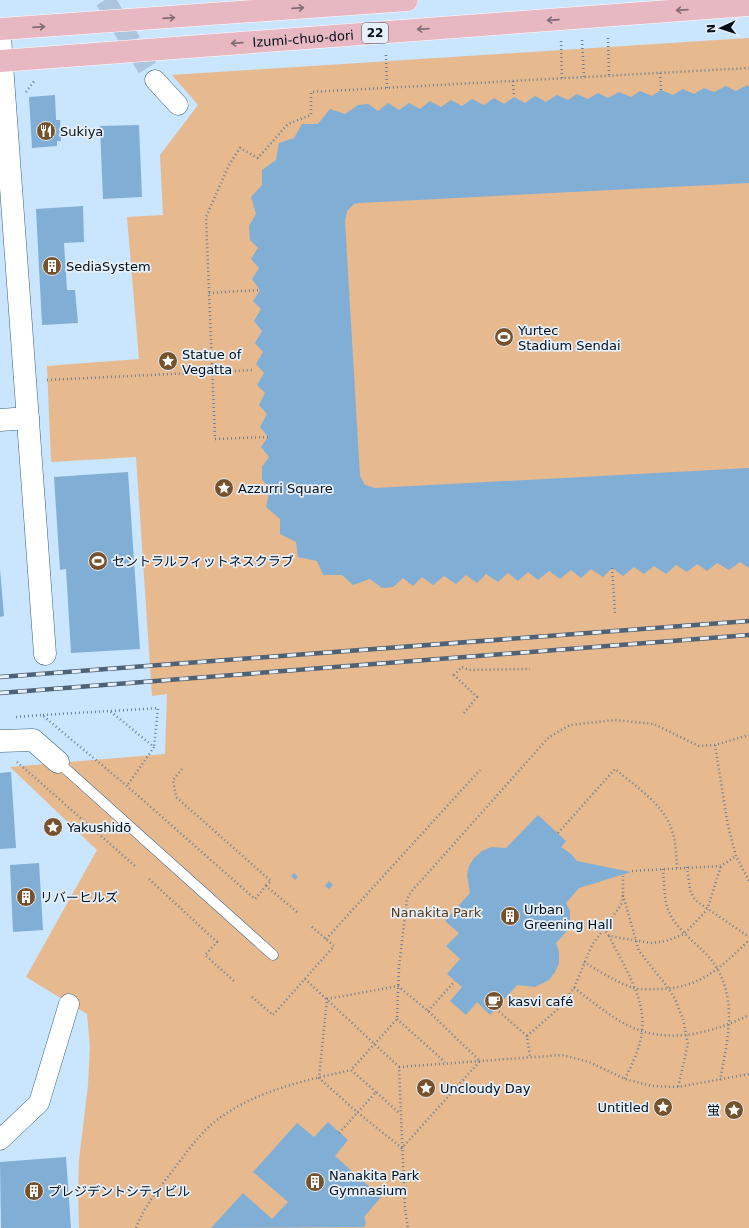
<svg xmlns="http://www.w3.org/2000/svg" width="749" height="1228" font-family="'DejaVu Sans','Noto Sans JP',sans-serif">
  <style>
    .green { fill: #e6b98e }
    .building { fill: #81aed5 }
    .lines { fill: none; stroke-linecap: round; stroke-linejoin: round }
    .minor-tunnel { stroke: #acc5dc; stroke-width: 20; stroke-dasharray: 20 10; stroke-linecap: butt }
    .service-casing { stroke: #355f82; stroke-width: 11 }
    .minor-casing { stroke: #355f82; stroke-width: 21 }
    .tertiary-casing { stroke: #355f82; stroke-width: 23 }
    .primary-casing { stroke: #fff; stroke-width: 23 }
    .path { stroke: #6b7f93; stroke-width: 2.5; stroke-dasharray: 1 3; stroke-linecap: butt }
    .service { stroke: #fff; stroke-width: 10 }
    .minor { stroke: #fff; stroke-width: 20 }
    .tertiary { stroke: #fff; stroke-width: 22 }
    .primary { stroke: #e8b8c2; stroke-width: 22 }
    .rail-casing { stroke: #4f6174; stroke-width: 4.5 }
    .rail { stroke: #e7f0f8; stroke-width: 3; stroke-dasharray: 9; stroke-linecap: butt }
    .oneway { stroke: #806c77 }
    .labels { text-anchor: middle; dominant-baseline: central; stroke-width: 3.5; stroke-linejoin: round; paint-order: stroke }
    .shield { fill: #e7f0f8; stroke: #46525e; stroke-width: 1 }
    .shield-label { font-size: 12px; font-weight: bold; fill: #010e1c }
    .street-label { font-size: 13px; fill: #010e1c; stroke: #e7f0f8 }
    .poi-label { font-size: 13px; fill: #010e1c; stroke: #e7f0f8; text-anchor: start }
    .park-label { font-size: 13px; fill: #573815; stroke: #e7f0f8 }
  </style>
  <rect width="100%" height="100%" fill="#cae5fe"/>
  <polygon class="green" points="749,38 749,1228 79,1228 78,1194 79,1160 88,1085 90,1047 87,1014 26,977 97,850 10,767 165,754 167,694 152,696 136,457 51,462 47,366 139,359 127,217 163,215 160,155 198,105 172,75"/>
  <g class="building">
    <polygon points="747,85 749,87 749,183 359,203 354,204 347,211 345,221 360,476 365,485 375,488 749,468 749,568 740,562 729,570 717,563 707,571 697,564 687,572 676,565 666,574 654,566 644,574 634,567 623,576 612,568 603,577 591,569 581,578 571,570 560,579 549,571 538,580 528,572 518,581 508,573 498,582 486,574 477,583 466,575 456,584 444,576 433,585 422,577 413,586 403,578 393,587 382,588 370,579 353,585 342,575 323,575 317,561 298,557 296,542 280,534 280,519 266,507 270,490 262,479 262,467 269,457 261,447 268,437 260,427 267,414 259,405 265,393 257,385 264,373 256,364 263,352 255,343 262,331 254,321 261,309 253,301 260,290 252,279 259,268 251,259 258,248 250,240 249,226 256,214 251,197 262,185 262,170 276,160 279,143 294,138 302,124 318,124 330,109 345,114 358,105 368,104 378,111 388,103 399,110 409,103 420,109 430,101 441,107 451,100 462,106 472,99 484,105 494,98 504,104 514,97 525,103 535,96 546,102 557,95 568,100 577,94 588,99 598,93 608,98 619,92 631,97 640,91 652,96 661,90 673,95 683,89 694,94 704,88 714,92 726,86 736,91"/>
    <polygon points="55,95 56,120 60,120 61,141 57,141 57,146 32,148 29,97"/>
    <polygon points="139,125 142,197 103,199 100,126"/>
    <polygon points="83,206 84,242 64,243 67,290 75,290 78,323 42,325 36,209"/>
    <polygon points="128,472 140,649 71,653 66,569 60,570 54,477"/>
    <polygon points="0,569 4,616 0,617"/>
    <polygon points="11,772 16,848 0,849 0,773"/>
    <polygon points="538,815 566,841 561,847 571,854 577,861 631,872 579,888 566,903 570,911 570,922 567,931 556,943 559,952 559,963 555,972 549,980 535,987 517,985 490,1015 477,1002 466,1015 450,1001 462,987 447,974 460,959 446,946 459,933 445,921 470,893 467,875 469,866 474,858 482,851 491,847 506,848"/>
    <polygon points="39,863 43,930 13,932 10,865"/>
    <polygon points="294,873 298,877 295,880 291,876"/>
    <polygon points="329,881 333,885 329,889 325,886"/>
    <polygon points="328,1122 348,1140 335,1156 381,1197 364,1217 366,1223 364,1227 211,1228 243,1193 272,1219 288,1202 253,1172 297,1123 314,1137"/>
    <polygon points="66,1157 71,1228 1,1228 0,1162"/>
  </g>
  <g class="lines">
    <polyline class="minor-tunnel" points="105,0 155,80"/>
    <defs>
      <polyline id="service" points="58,762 273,955"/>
      <g id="minor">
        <polyline points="155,80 178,105"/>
        <polyline points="0,1140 39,1103 69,1004"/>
      </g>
      <g id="tertiary">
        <polyline points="0,37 45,654"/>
        <polyline points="0,420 28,418"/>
        <polyline points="0,741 33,740 58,762"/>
      </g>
      <g id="primary">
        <polyline points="0,29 407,0"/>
        <path id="s1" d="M0,61L749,5"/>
      </g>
    </defs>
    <use href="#service" class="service-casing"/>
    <use href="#minor" class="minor-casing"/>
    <use href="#tertiary" class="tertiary-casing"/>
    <use href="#primary" class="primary-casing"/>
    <g class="path">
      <polyline points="608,38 609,76"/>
      <polyline points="582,40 584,77"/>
      <polyline points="561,41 562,78"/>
      <polyline points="386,55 387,88"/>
      <polyline points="660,73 661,90"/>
      <polyline points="513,81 514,97"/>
      <polyline points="26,92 35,80"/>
      <polyline points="209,293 260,290"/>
      <polyline points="47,380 254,370"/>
      <polyline points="268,437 215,439 206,217 229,165 240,148 258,158 288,124 311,115 311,92 749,68"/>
      <polyline points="612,568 615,613"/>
      <polyline points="111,711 158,708 154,747"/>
      <polyline points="464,713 477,697 454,675 462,667 469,670 530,669"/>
      <polyline points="43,715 110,711 154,747 127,786"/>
      <polyline points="16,717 42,715 127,786 255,899 266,886 297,912"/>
      <polyline points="715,745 728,826 736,856 749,881"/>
      <polyline points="17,762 135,866"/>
      <polyline points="182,769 173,780 176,797 271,881 266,886"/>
      <path d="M558,833L615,769C634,785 660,802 670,825C676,838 676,854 677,868"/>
      <polyline points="687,867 690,890 695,900 749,937"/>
      <path d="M663,869C664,880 664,892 666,903C673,933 704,944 718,970C737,1005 727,1043 720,1080"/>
      <polyline points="632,871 721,866 736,856"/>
      <polyline points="149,879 217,942 205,955 234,981"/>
      <polyline points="623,895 639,951 669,989 675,999 683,1019 688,1044 678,1087"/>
      <polyline points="604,928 609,936 651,943 666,941 684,934 707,910 721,866"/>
      <path d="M609,936C623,965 646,998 642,1030C641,1047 632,1064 625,1079"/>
      <polyline points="326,939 480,770"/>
      <path d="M584,962C599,971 616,982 633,988C640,990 650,989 658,989C699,989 722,967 749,940"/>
      <polyline points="305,979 399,1067 405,1209 408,1228"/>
      <polygon points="398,986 428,1011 480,1061 402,1148 357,1112 319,1078 327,999"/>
      <path d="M574,988C592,1001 609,1016 629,1026C669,1045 712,1033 749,1015"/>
      <polyline points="252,997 273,1015 334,946 311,926"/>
      <polyline points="496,1009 527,1036 530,1057"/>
      <polyline points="428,1011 455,981"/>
      <polyline points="397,1019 445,1062"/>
      <polyline points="527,1036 558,1009 574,988 592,945 621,905 623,895 623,876"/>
      <polyline points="399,1067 562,1055 589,1062 625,1079 652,1086 678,1087 749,1074"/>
      <polyline points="376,1092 351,1070 397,1019 399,967 407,899 411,892 549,737 570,725 615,720 654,724 699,746 715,745 749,735"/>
      <polyline points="339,1133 376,1092 399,1113"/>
      <path d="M136,1228C145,1205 159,1188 174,1169C186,1153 198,1136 213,1123C253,1091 303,1081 351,1070"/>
    </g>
    <use href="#service" class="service"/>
    <use href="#minor" class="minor"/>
    <use href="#tertiary" class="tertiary"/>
    <use href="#primary" class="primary"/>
    <defs>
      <g id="rail">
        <polyline points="0,677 749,621"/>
        <polyline points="0,693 749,635"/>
      </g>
    </defs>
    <use href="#rail" class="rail-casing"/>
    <use href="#rail" class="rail"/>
  </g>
  <defs><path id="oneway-shaft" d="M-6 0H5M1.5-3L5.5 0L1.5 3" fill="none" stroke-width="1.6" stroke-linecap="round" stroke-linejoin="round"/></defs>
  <g class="oneway">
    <use href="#oneway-shaft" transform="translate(298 8) rotate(-4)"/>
    <use href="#oneway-shaft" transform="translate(682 10) rotate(176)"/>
    <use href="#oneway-shaft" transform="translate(169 18) rotate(-4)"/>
    <use href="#oneway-shaft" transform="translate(553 20) rotate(176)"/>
    <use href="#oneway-shaft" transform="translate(39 27) rotate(-4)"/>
    <use href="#oneway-shaft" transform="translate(423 29) rotate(176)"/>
    <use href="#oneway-shaft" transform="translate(237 43) rotate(176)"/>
  </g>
  <defs>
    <symbol id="restaurant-disc" viewBox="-11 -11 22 22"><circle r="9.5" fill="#76522c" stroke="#e7f0f8"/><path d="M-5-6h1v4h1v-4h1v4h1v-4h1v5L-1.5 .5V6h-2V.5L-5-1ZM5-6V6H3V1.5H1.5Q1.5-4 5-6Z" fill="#fff"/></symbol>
    <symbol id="building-disc" viewBox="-11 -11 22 22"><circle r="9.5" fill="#76522c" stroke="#e7f0f8"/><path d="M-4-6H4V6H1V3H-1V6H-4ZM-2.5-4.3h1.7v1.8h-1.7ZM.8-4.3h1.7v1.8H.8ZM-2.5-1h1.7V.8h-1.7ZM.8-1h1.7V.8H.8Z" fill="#fff"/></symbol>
    <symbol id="stadium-disc" viewBox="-11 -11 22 22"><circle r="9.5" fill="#76522c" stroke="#e7f0f8"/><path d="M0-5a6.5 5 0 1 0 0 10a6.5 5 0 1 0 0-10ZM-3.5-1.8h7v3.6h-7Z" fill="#fff"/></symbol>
    <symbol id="sight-disc" viewBox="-11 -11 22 22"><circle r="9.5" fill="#76522c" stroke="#e7f0f8"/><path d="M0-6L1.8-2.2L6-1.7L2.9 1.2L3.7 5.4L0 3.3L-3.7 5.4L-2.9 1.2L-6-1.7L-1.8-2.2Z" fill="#fff"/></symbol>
    <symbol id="cafe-disc" viewBox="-11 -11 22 22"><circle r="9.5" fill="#76522c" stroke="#e7f0f8"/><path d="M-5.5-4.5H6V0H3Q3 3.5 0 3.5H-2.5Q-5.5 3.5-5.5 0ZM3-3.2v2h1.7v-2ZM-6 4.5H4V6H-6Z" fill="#fff"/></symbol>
  </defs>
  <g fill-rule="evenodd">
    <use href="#restaurant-disc" x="35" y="120" width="22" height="22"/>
    <use href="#building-disc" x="41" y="255" width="22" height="22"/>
    <use href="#stadium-disc" x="493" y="326" width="22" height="22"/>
    <use href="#sight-disc" x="157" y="350" width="22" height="22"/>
    <use href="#sight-disc" x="213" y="477" width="22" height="22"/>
    <use href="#stadium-disc" x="87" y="550" width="22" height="22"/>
    <use href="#sight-disc" x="42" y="816" width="22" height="22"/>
    <use href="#building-disc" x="15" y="886" width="22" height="22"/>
    <use href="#building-disc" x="499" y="905" width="22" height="22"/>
    <use href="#cafe-disc" x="483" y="990" width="22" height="22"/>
    <use href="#sight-disc" x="415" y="1077" width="22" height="22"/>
    <use href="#sight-disc" x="652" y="1096" width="22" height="22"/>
    <use href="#sight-disc" x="723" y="1099" width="22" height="22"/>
    <use href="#building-disc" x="304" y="1171" width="22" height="22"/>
    <use href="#building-disc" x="23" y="1180" width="22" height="22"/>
  </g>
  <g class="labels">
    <rect class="shield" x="362" y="23" width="26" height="20" rx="3"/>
    <g class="shield-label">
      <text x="375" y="33">22</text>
    </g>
    <g class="street-label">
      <text stroke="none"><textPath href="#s1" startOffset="304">Izumi-chuo-dori</textPath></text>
    </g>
    <g class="poi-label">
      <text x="60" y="131">Sukiya</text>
      <text x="66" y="266">SediaSystem</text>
      <text x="518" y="330">Yurtec<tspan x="518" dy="15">Stadium Sendai</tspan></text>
      <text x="182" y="354">Statue of<tspan x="182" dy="15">Vegatta</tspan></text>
      <text x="238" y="488">Azzurri Square</text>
      <text x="112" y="561">セントラルフィットネスクラブ</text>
      <text x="67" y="827">Yakushidō</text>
      <text x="40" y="897">リバーヒルズ</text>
      <text x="524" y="909">Urban<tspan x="524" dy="15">Greening Hall</tspan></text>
      <text x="508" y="1001">kasvi café</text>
      <text x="440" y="1088">Uncloudy Day</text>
      <text x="649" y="1107" text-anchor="end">Untitled</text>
      <text x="720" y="1110" text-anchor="end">蛍</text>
      <text x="329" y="1175">Nanakita Park<tspan x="329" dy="15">Gymnasium</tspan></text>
      <text x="48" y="1191">プレジデントシティビル</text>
    </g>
    <g class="park-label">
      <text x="436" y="912">Nanakita Park</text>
    </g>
  </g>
  <g transform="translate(721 28) rotate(267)" stroke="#e7f0f8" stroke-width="3" paint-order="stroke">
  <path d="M0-3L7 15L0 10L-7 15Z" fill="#010e1c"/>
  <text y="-6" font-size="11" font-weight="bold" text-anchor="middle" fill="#010e1c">N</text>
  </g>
</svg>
